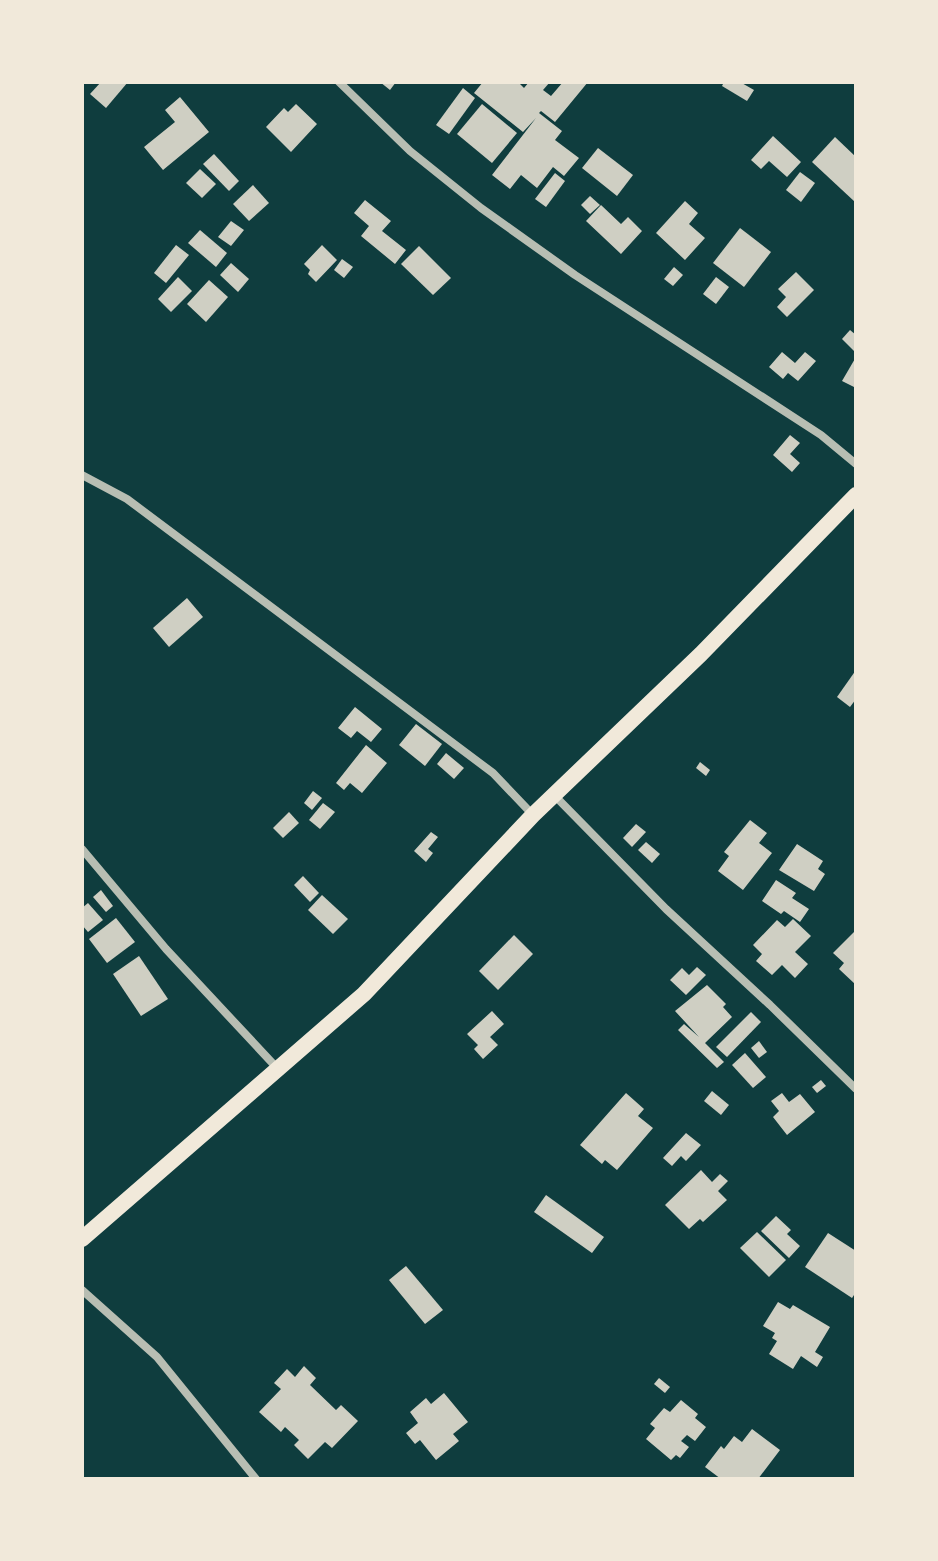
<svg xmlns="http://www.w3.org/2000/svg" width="938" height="1561" font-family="'Public Sans',sans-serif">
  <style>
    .building { fill: #cfcfc3 }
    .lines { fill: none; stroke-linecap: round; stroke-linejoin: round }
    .minor { stroke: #b8beb3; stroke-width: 8 }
    .secondary { stroke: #f1e9da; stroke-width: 16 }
  </style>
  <rect width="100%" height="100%" fill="#0f3d3e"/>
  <g class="building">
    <polygon points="101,82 128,82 106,108 90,94"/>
    <polygon points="380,82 396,82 390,90"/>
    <polygon points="483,82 521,82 520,84 524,88 529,82 550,82 543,90 551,96 563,82 588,82 555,122 541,111 539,113 562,131 555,140 579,158 564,176 553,167 537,188 521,175 510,189 492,175 536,118 523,132 474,93"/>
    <polygon points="724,82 740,82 754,90 747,101 722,86"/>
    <polygon points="463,88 475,98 449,134 436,125"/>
    <polygon points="180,97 209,132 163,170 144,147 175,122 165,110"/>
    <polygon points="296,104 317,124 291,152 266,127 284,108 288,112"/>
    <polygon points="482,104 517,133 492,163 457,134"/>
    <polygon points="773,136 801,162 787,177 769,161 761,169 751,160"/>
    <polygon points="835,137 856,157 855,202 812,162"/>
    <polygon points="598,148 633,175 617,196 582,168"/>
    <polygon points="214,154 239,181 229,191 203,164"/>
    <polygon points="200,169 216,184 202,198 186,183"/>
    <polygon points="800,172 815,183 801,202 786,190"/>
    <polygon points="555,173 565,181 546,207 535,199"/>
    <polygon points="253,185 269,203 249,221 233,204"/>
    <polygon points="590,196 600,205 590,214 581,205"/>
    <polygon points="365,200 391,221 382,231 406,250 395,264 361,236 369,226 354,213"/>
    <polygon points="685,201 698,213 689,224 705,238 685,260 656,233"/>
    <polygon points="601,205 621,224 628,217 642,231 621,254 586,221"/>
    <polygon points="231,221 244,230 231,246 218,237"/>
    <polygon points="740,228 771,252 744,287 713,263"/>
    <polygon points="200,230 227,253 216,267 188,243"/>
    <polygon points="176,245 189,255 166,283 154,273"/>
    <polygon points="322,245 337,260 316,282 308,274 310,270 304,264"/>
    <polygon points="419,246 451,278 433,295 401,264"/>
    <polygon points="342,259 353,267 344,278 334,270"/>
    <polygon points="231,263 249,279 238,292 220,275"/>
    <polygon points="674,267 683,275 673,286 664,279"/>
    <polygon points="796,272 814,290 787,317 777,307 786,297 778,289"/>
    <polygon points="178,277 192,291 171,312 158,299"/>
    <polygon points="716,277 729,287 716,304 703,294"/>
    <polygon points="209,280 228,297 206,322 187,304"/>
    <polygon points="850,330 856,335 854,351 842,339"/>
    <polygon points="782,352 795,363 805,352 816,361 798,381 788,373 783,379 769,367"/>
    <polygon points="856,357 856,383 854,387 842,381"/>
    <polygon points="790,435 800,443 790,454 800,463 792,472 773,455"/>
    <polygon points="187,598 203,617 169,647 153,628"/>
    <polygon points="856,670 856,699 850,707 837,697"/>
    <polygon points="355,707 382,729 371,742 357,731 351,738 338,728"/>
    <polygon points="416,724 442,744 425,766 399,745"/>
    <polygon points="366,745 387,763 362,793 350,783 344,790 336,783"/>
    <polygon points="446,753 464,768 454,779 437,764"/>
    <polygon points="700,762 710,770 706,776 696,768"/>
    <polygon points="313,791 322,798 312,810 304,803"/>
    <polygon points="323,803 335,812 320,829 309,820"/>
    <polygon points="289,812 299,823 283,838 273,828"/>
    <polygon points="750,820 767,833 759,843 772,853 743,890 718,871 729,856 724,852"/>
    <polygon points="636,824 646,832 632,847 623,838"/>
    <polygon points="431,832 438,837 428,849 433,853 426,862 414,851"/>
    <polygon points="646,842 660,854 652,863 638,850"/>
    <polygon points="797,844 823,861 818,869 825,874 814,891 779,870"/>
    <polygon points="303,876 319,893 310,902 294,885"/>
    <polygon points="776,880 796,893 792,898 809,909 800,922 784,911 781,914 762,901"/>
    <polygon points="101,890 113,906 106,912 93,897"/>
    <polygon points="322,895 348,919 333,934 308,910"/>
    <polygon points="88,903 103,920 88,932 82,925 82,908"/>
    <polygon points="116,918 135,942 107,963 89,939"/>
    <polygon points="793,919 811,936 795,952 808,964 795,978 782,965 772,975 756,961 762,954 753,945 777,920 785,927"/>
    <polygon points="856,930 856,985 839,969 844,963 833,953"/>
    <polygon points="514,935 533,954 498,990 479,971"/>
    <polygon points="139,956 168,999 141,1016 113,974"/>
    <polygon points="697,967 706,975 686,995 670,980 682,968 689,975"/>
    <polygon points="707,985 726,1004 723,1007 732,1017 705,1043 724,1062 717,1068 678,1030 684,1024 699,1037 675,1011"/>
    <polygon points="492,1011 504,1024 490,1037 498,1045 483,1059 474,1049 478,1045 467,1034"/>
    <polygon points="751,1012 761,1022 727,1057 716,1047"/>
    <polygon points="759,1041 767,1052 759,1058 751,1048"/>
    <polygon points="745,1053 766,1077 753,1088 732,1065"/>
    <polygon points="821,1080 826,1086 817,1093 812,1087"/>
    <polygon points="712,1091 729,1105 721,1115 704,1101"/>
    <polygon points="626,1093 644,1109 638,1116 653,1128 617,1170 605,1160 602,1164 580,1145"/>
    <polygon points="782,1093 789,1102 800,1094 815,1112 787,1135 773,1117 779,1111 771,1101"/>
    <polygon points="686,1133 701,1145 686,1161 681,1156 672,1166 663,1158"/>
    <polygon points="701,1170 712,1182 720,1174 728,1181 718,1191 727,1200 703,1222 700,1219 689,1229 665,1205"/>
    <polygon points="546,1195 604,1237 592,1253 534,1212"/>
    <polygon points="776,1216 791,1230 787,1234 800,1246 789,1258 761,1231"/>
    <polygon points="757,1232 786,1260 769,1277 740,1248"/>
    <polygon points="828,1233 856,1251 856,1292 852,1298 805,1267"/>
    <polygon points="406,1266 443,1310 425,1324 389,1280"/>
    <polygon points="778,1302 790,1309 793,1305 830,1327 815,1352 823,1357 817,1367 801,1356 793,1369 769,1354 777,1341 772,1338 775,1333 763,1326"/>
    <polygon points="304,1366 316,1378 310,1385 336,1410 341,1405 358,1421 332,1448 325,1442 308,1459 294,1445 299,1440 285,1427 281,1432 259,1412 281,1389 274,1383 287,1369 295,1377"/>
    <polygon points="659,1378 670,1387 665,1393 654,1384"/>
    <polygon points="444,1393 468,1422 453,1434 459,1441 436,1460 420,1440 415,1444 406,1433 418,1423 410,1412 426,1398 431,1404"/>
    <polygon points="681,1400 698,1414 695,1418 706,1427 695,1441 687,1435 681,1441 689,1447 680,1458 676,1455 671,1460 646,1439 655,1428 650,1424 664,1408 670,1412"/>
    <polygon points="752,1429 780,1450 758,1479 739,1479 736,1477 735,1479 721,1479 705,1467 721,1446 724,1449 734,1436 742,1442"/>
  </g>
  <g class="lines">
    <g class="minor">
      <polyline points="339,82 410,151 481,208 575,275 821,435 856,464"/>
      <polyline points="82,475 127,499 493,773 533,815"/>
      <polyline points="555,796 666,909 770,1005 856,1089"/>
      <polyline points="82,849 166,949 277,1068"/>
      <polyline points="82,1290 157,1357 256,1479"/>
    </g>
    <polyline class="secondary" points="82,1239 364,994 533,815 701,654 856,495"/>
  </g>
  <rect width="938" height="1561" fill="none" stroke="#f1e9da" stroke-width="168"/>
</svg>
